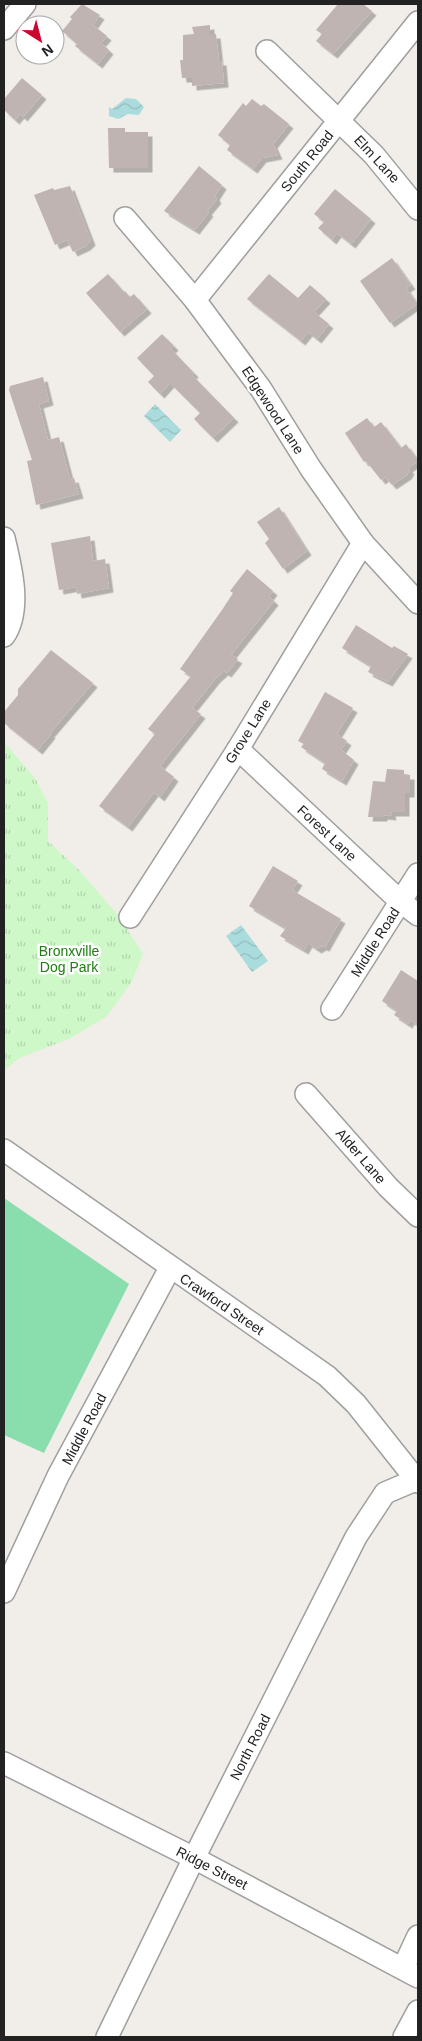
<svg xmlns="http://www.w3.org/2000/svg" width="422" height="2041" font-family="Arial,sans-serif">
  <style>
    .park { fill: url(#park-tufts) }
    .pitch { fill: #8addac }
    .water { fill: url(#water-waves) }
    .building { fill: #bfb4b2; filter: url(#shadow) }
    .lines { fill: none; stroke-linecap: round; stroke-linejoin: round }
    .minor-casing { stroke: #9f9f9f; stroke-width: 24 }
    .minor { stroke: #fff; stroke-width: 21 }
    .labels { text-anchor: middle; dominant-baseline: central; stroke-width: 5; stroke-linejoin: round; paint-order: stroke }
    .street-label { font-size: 14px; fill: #222; stroke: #fff }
    .park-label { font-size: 14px; fill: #1d800f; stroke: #fff }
  </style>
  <defs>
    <pattern id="park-tufts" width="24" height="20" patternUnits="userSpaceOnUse" patternTransform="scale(1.25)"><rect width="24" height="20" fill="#cff8c9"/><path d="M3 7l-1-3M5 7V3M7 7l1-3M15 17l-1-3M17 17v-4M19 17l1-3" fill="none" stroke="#b1d4ac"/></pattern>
    <pattern id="water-waves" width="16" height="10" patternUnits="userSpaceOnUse" patternTransform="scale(1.25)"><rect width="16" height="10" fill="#abdcdd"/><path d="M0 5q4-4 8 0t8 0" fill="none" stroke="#93bcbd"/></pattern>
    <filter id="shadow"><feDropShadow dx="4.5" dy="4.5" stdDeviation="0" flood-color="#0004"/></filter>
  </defs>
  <rect width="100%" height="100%" fill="#f1ede9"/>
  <polygon class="park" points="4,742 35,778 48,803 48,841 79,870 118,915 143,954 131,983 106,1017 69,1039 19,1058 4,1071"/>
  <polygon class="pitch" points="4,1198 129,1284 44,1453 4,1435"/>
  <g class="water">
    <polygon points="126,98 136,99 144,107 139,115 128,114 118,119 109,116 109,107 112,109"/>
    <polygon points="155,404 181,430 170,442 144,416"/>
    <polygon points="241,925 268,961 252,972 226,936"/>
  </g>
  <g class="building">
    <polygon points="82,4 100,15 93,25 107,36 101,43 109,50 98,64 75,46 77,44 62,31 72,19 70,17"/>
    <polygon points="338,4 363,4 372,11 333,54 316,41 322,34 316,30"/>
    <polygon points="210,25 210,34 216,34 219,61 222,61 224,83 192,86 192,78 182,78 180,60 183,60 183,35 194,34 192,27"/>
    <polygon points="22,78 42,95 23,117 20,114 15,120 4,110 4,99"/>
    <polygon points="252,99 261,106 264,104 289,124 273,144 278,155 262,158 253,169 227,150 230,145 218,135 243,103 246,106"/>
    <polygon points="108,128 125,128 125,132 148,132 148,168 109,168"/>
    <polygon points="199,166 222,185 215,196 217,199 207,211 209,212 195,230 164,211"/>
    <polygon points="70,186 91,241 86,246 73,252 67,240 55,245 34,195 53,188 54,190"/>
    <polygon points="335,189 371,219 351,244 337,233 332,240 318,228 324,222 314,214"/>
    <polygon points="392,258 411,285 406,288 417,304 390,323 360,281"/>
    <polygon points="108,274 124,292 125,291 130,297 134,294 147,309 120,332 86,293"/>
    <polygon points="269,274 298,298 310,285 326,299 314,312 329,324 317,339 308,332 301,341 247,299"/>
    <polygon points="162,334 174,346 171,349 194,373 192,375 234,418 213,438 194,419 200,413 170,383 160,394 148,382 154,376 137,358"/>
    <polygon points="43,377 49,401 39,404 48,440 59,437 70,479 74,478 79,494 36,505 27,461 32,460 9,390 10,386"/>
    <polygon points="367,418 374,427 381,422 401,448 406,444 418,461 408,468 410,470 407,475 392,485 385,477 381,480 366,461 364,462 345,433"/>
    <polygon points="279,507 307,551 283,569 265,543 269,539 257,522"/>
    <polygon points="90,536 93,561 105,559 109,588 77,594 76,587 59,590 51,543"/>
    <polygon points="247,569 273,591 269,596 274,601 231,655 238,659 227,673 224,671 216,678 192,708 201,714 160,766 174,777 160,797 154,792 128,827 99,806 155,734 148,729 191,676 180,669 222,610 233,593 230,591"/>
    <polygon points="356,625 392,648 394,646 408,654 388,682 368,672 371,666 342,648"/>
    <polygon points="51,650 93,683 50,733 51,734 38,750 4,723 4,712 18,695 18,689"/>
    <polygon points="325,692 353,708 337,734 347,741 341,750 354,760 342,781 322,769 325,763 301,747 304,744 298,741"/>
    <polygon points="387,769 404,770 404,775 410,775 410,793 405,793 405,812 391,812 392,816 383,815 383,817 368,817 373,781 385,782"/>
    <polygon points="273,866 298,881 292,890 341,919 325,947 322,946 317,949 308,943 304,950 280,936 286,928 249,906"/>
    <polygon points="401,970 418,981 418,1025 410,1020 408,1024 394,1015 397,1011 382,1001"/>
  </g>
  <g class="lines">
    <defs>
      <g id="minor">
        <polyline points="4,29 25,4"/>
        <polyline points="267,51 374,155 418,209"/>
        <polyline points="125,218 195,300 261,389 311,469 363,543 418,603"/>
        <polyline points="195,300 418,22"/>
        <path d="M4,538C11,567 22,610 4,636"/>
        <polyline points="238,749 401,902 418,915"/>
        <polyline points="130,917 238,749 363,543"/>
        <polyline points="332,1009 418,874"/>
        <polyline points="306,1094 388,1187 418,1216"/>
        <polyline points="4,1150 327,1376 356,1404 418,1482"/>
        <polyline points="4,1592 58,1476 170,1268"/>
        <polyline points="4,1763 194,1858 418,1977"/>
        <polyline points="403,1968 418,1936"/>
        <polyline points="107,2037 194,1858 356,1537 385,1493 418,1479"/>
        <polyline points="404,2037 418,2011"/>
      </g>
    </defs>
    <use href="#minor" class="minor-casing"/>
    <use href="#minor" class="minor"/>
  </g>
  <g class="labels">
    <g class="street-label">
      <text transform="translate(377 159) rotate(47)">Elm Lane</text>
      <text transform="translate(307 161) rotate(-51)">South Road</text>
      <text transform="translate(273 410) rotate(57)">Edgewood Lane</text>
      <text transform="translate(248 731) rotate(-58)">Grove Lane</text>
      <text transform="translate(327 833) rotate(43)">Forest Lane</text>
      <text transform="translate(375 942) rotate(-58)">Middle Road</text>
      <text transform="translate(361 1156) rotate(49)">Alder Lane</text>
      <text transform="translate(222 1304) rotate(34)">Crawford Street</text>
      <text transform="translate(84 1429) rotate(-62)">Middle Road</text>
      <text transform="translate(250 1747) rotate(-63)">North Road</text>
      <text transform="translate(212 1868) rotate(27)">Ridge Street</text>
    </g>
    <g class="park-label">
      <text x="69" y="951">Bronxville<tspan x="69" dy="16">Dog Park</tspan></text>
    </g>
  </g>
  <rect width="422" height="2041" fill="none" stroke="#222222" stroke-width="10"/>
  <g transform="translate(40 40) rotate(144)"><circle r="24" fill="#ffffff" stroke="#a7a7a7"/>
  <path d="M0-4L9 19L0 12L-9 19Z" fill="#cd062f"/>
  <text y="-8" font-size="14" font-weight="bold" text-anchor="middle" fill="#222222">N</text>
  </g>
</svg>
